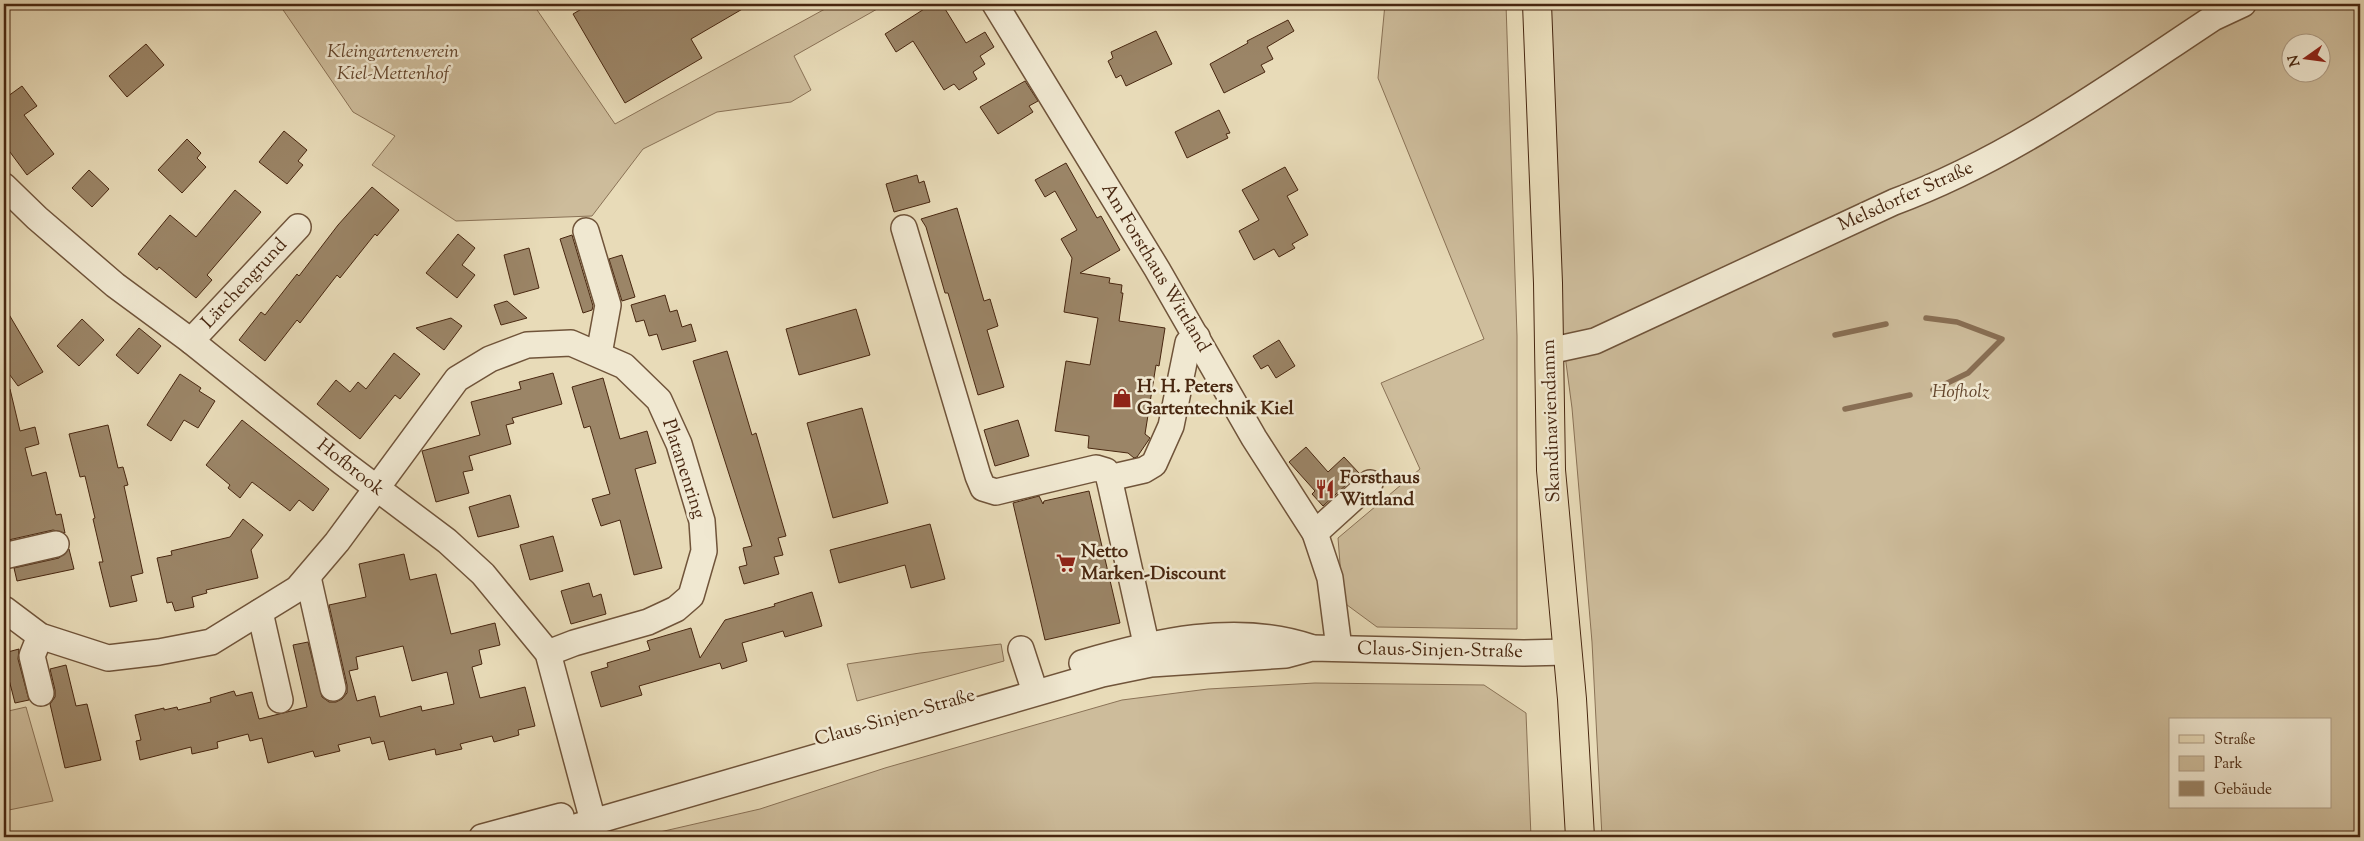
<svg xmlns="http://www.w3.org/2000/svg" width="2364" height="841" font-family="'Sorts Mill Goudy',serif">
  <style>
    .green { fill: #cdbc9b; stroke: #8a7256; fill-rule: evenodd }
    .lines { fill: none; stroke-linecap: round; stroke-linejoin: round }
    .stream { stroke: #886e53; stroke-width: 5.5 }
    .building { fill: #9b8567; stroke: #482710; fill-rule: evenodd }
    .minor-casing { stroke: #70543a; stroke-width: 28 }
    .major-casing { stroke: #482710; stroke-width: 30 }
    .minor { stroke: #f0e8d1; stroke-width: 25 }
    .major { stroke: #e8dbb8; stroke-width: 28 }
    .labels { text-anchor: middle; dominant-baseline: central; stroke-width: 5; stroke-linejoin: round; paint-order: stroke }
    .park-label { font-size: 19px; font-style: italic; fill: #63452c; stroke: #f0e8d1 }
    .street-label { font-size: 19px; fill: #482710; stroke: #f0e8d1 }
    .poi-label { font-size: 19px; font-weight: bold; fill: #482710; stroke: #f0e8d1; text-anchor: start }
  </style>
  <rect width="100%" height="100%" fill="#e8dbb8"/>
  <filter id="stains"><feTurbulence type="fractalNoise" baseFrequency=".004" numOctaves="4"/><feColorMatrix values="0 0 0 0 .2 0 0 0 0 .09 0 0 0 0 .02 0 0 0 .5 -.17"/></filter>
  <radialGradient id="worn" r=".72"><stop offset=".6" stop-color="#630" stop-opacity="0"/><stop offset="1" stop-color="#630" stop-opacity=".3"/></radialGradient>
  <g class="green">
    <polygon points="279,4 533,4 615,124 834,4 886,4 794,56 811,90 791,102 717,112 643,149 592,216 456,221 372,165 395,136 353,112"/>
    <polygon points="1385,4 1506,4 1517,336 1517,629 1377,627 1343,602 1338,538 1420,469 1381,383 1484,339 1378,78"/>
    <path d="M1550,4H2360V837H1602L1592,642L1572,408L1555,280ZM2292,42H2322V72H2292ZM2170,720H2330V807H2170Z"/>
    <polygon points="1001,644 1004,661 857,701 847,664 920,653"/>
    <polygon points="1315,683 1484,685 1526,713 1531,837 638,837 760,809 885,768 1122,700 1208,689"/>
    <polygon points="26,707 53,801 4,811 4,712"/>
  </g>
  <g class="lines">
    <g class="stream">
      <polyline points="1926,318 1957,322 2002,339 1968,373 1933,390"/>
      <polyline points="1835,335 1886,324"/>
      <polyline points="1845,409 1910,395"/>
    </g>
  </g>
  <g class="building">
    <polygon points="590,4 751,4 691,39 702,58 625,103 573,14"/>
    <polygon points="932,4 942,4 966,43 985,32 994,47 980,56 985,64 973,72 977,79 959,90 954,84 944,90 913,41 896,52 885,34"/>
    <polygon points="1288,20 1294,31 1267,47 1273,59 1261,65 1265,72 1224,93 1210,64 1248,43 1247,41"/>
    <polygon points="1156,31 1172,64 1126,86 1121,75 1116,78 1108,61 1113,58 1111,52"/>
    <polygon points="146,44 164,65 127,97 109,76"/>
    <polygon points="1025,81 1038,101 1029,106 1033,112 998,134 980,107"/>
    <polygon points="22,86 37,106 24,115 54,154 27,175 4,144 4,99"/>
    <polygon points="1219,110 1230,133 1226,134 1228,138 1187,158 1175,132"/>
    <polygon points="284,131 307,150 298,161 303,165 287,184 259,162"/>
    <polygon points="187,139 201,153 197,158 206,167 182,193 158,170"/>
    <polygon points="1066,163 1097,218 1101,216 1120,250 1080,273 1110,278 1109,283 1122,285 1121,293 1123,293 1119,321 1165,328 1159,366 1156,365 1145,434 1150,438 1137,457 1134,458 1128,453 1088,448 1089,436 1055,431 1066,361 1090,365 1098,318 1064,312 1072,258 1061,239 1077,230 1055,191 1045,197 1035,180"/>
    <polygon points="1285,167 1298,190 1287,196 1308,235 1292,244 1295,248 1279,257 1274,249 1254,260 1239,231 1259,220 1242,190"/>
    <polygon points="89,170 109,189 92,207 72,188"/>
    <polygon points="917,175 919,183 924,181 930,202 894,212 886,184"/>
    <polygon points="372,187 399,210 377,236 375,234 340,278 337,275 300,323 297,320 265,361 239,340 261,312 265,315 297,274 299,276 338,225"/>
    <polygon points="235,190 261,212 207,275 212,280 196,298 159,267 157,270 138,254 170,215 196,237"/>
    <polygon points="957,208 984,301 990,299 998,326 987,330 1004,387 978,395 948,293 945,293 926,227 921,219"/>
    <polygon points="458,234 475,248 462,265 475,275 457,298 426,273"/>
    <polygon points="572,235 593,306 592,310 583,313 560,239"/>
    <polygon points="529,248 539,288 514,295 504,255"/>
    <polygon points="622,255 635,297 622,301 609,259"/>
    <polygon points="665,295 670,312 677,310 682,327 691,324 696,341 662,350 657,334 649,336 644,320 636,322 631,305"/>
    <polygon points="507,301 527,318 501,325 494,305"/>
    <polygon points="4,306 43,372 18,386 4,367"/>
    <polygon points="856,309 870,355 799,375 786,329"/>
    <polygon points="451,318 462,326 444,350 416,328"/>
    <polygon points="82,319 104,340 79,366 57,346"/>
    <polygon points="139,328 161,346 138,374 116,355"/>
    <polygon points="1279,340 1295,366 1276,378 1268,365 1261,369 1253,356"/>
    <polygon points="727,351 752,435 756,433 786,536 778,538 783,555 774,557 779,574 744,584 739,567 747,565 743,548 752,546 693,361"/>
    <polygon points="394,353 420,374 400,399 395,395 360,439 317,404 336,380 350,392 358,382 366,389"/>
    <polygon points="553,373 562,404 512,418 514,423 506,425 511,444 469,456 473,470 463,472 469,493 436,502 422,451 480,435 471,402 521,389 519,382"/>
    <polygon points="180,374 201,388 199,391 215,401 198,428 184,420 171,441 147,425"/>
    <polygon points="603,378 620,439 647,431 656,463 635,469 662,568 634,575 620,520 601,526 592,499 610,494 590,426 584,428 572,387"/>
    <polygon points="10,389 20,431 35,427 39,444 25,448 32,476 46,472 56,515 61,514 65,533 53,530 4,541 4,390"/>
    <polygon points="862,408 888,503 833,518 807,423"/>
    <polygon points="242,420 329,489 313,511 299,500 290,511 252,482 240,498 228,488 230,485 206,465"/>
    <polygon points="1018,420 1029,456 995,466 984,430"/>
    <polygon points="108,425 118,468 123,467 128,485 124,486 143,573 131,576 137,601 110,607 99,562 103,562 93,519 95,518 85,476 80,477 69,434"/>
    <polygon points="1306,447 1328,472 1344,457 1359,473 1323,506 1312,494 1315,491 1289,462"/>
    <polygon points="1089,491 1120,623 1045,640 1013,503 1039,496 1043,504 1044,501"/>
    <polygon points="510,495 519,527 478,537 469,507"/>
    <polygon points="243,519 263,535 251,550 258,578 206,590 207,593 192,597 194,607 175,611 172,602 167,603 157,558 172,555 171,551 230,537"/>
    <polygon points="930,524 945,579 911,588 905,565 839,583 830,550"/>
    <polygon points="553,536 563,571 530,580 520,545"/>
    <polygon points="69,549 74,569 17,581 14,568 59,558"/>
    <path d="M404,554L410,580L436,574L451,634L495,623L500,645L479,650L482,664L472,667L480,698L525,687L535,726L518,730L519,735L494,742L492,736L460,744L462,749L436,755L435,749L389,760L384,741L372,744L370,737L338,745L340,751L315,757L313,751L268,763L262,738L250,741L248,734L217,742L218,748L192,754L191,747L140,760L136,741L141,740L135,715L164,708V710L177,707L178,710L211,702L210,698L234,691L236,696L252,692L259,719L307,707L293,645L308,642L322,697L329,702H336L342,699L347,693V685L329,605L366,597L359,564ZM403,646L412,681L447,672L454,704L422,711L421,706L380,717L375,696L357,701L349,671L358,669L356,657Z"/>
    <polygon points="589,583 593,597 601,594 606,614 571,624 561,591"/>
    <polygon points="812,592 822,626 785,637 783,631 742,643 747,661 722,669 720,663 639,686 642,695 601,707 591,672 608,667 607,663 650,650 647,641 691,628 700,658 725,620 775,606 774,604"/>
    <polygon points="19,649 18,659 29,700 15,703 6,668 4,668 4,653"/>
    <polygon points="66,665 76,706 87,704 101,760 65,768 50,704 55,697 55,690 50,669"/>
  </g>
  <g class="lines">
    <defs>
      <g id="minor">
        <polyline points="995,4 1157,269 1254,438 1315,533 1330,578 1339,648"/>
        <polyline points="4,186 37,218 115,285 191,341 342,462 447,541 483,574 548,653 593,821"/>
        <polyline points="904,228 978,476 983,488 996,492 1096,468 1106,471 1109,478 1150,661"/>
        <polyline points="586,231 608,305 599,354"/>
        <polyline points="191,341 298,227"/>
        <path d="M1549,351L1595,341L1894,202C2010,159 2110,86 2213,18L2243,4"/>
        <polyline points="1109,478 1144,470 1154,464 1171,426 1188,343 1197,337"/>
        <polyline points="1315,533 1370,483"/>
        <polyline points="4,556 56,544"/>
        <polyline points="308,577 333,688"/>
        <polyline points="4,609 40,636 108,658 159,652 211,642 297,589 337,542 457,379 490,359 527,345 571,343 624,366 659,400 679,444 702,521 704,551 691,596 676,609 648,622 574,643 548,653"/>
        <polyline points="260,612 280,700"/>
        <polyline points="40,636 32,656 41,693"/>
        <polyline points="1021,649 1035,692"/>
        <path d="M1082,663C1153,642 1236,622 1310,647"/>
        <polyline points="482,837 561,816"/>
        <polyline points="541,837 1102,674 1151,664 1286,655 1312,648 1523,653 1567,652"/>
      </g>
      <polyline id="major" points="1537,4 1548,283 1551,470 1572,699 1580,837"/>
    </defs>
    <use href="#minor" class="minor-casing"/>
    <use href="#major" class="major-casing"/>
    <use href="#minor" class="minor"/>
    <use href="#major" class="major"/>
  </g>
  <defs>
    <symbol id="shop-bare" viewBox="-9 -9 18 18"><path d="M-5-2.5h2.3a2.7 3.5 0 0 1 5.4 0H5L5.5 6h-11ZM-1.5-2.5h3a1.5 2.3 0 0 0-3 0Z" fill="#8f2418" stroke="#f0e8d1" stroke-width="2.5" paint-order="stroke"/></symbol>
    <symbol id="restaurant-bare" viewBox="-9 -9 18 18"><path d="M-5-6h1v4h1v-4h1v4h1v-4h1v5L-1.5 .5V6h-2V.5L-5-1ZM5-6V6H3V1.5H1.5Q1.5-4 5-6Z" fill="#8f2418" stroke="#f0e8d1" stroke-width="2.5" paint-order="stroke"/></symbol>
    <symbol id="supermarket-bare" viewBox="-9 -9 18 18"><path d="M-6-5.5h2.5l.6 2H6L4.5 2H-2.5L-4.4-4H-6ZM-1.5 3.2a1.3 1.3 0 1 0 .1 0ZM3 3.2a1.3 1.3 0 1 0 .1 0Z" fill="#8f2418" stroke="#f0e8d1" stroke-width="2.5" paint-order="stroke"/></symbol>
  </defs>
  <g fill-rule="evenodd">
    <use href="#shop-bare" x="1108" y="384" width="28" height="28"/>
    <use href="#restaurant-bare" x="1311" y="475" width="28" height="28"/>
    <use href="#supermarket-bare" x="1052" y="549" width="28" height="28"/>
  </g>
  <g class="labels">
    <g class="park-label">
      <text x="393" y="52">Kleingartenverein<tspan x="393" dy="22">Kiel-Mettenhof</tspan></text>
      <text x="1961" y="392">Hofholz</text>
    </g>
    <g class="street-label">
      <text transform="translate(1906 197) rotate(-24)">Melsdorfer Straße</text>
      <text transform="translate(1155 268) rotate(59)">Am Forsthaus Wittland</text>
      <text transform="translate(245 284) rotate(-47)">Lärchengrund</text>
      <text transform="translate(1552 421) rotate(-92)">Skandinaviendamm</text>
      <text transform="translate(350 468) rotate(38)">Hofbrook</text>
      <text transform="translate(683 469) rotate(72)">Platanenring</text>
      <text transform="translate(1440 651) rotate(1)">Claus-Sinjen-Straße</text>
      <text transform="translate(895 718) rotate(-16)">Claus-Sinjen-Straße</text>
    </g>
    <g class="poi-label">
      <text x="1137" y="387">H. H. Peters<tspan x="1137" dy="22">Gartentechnik Kiel</tspan></text>
      <text x="1340" y="478">Forsthaus<tspan x="1340" dy="22">Wittland</tspan></text>
      <text x="1081" y="552">Netto<tspan x="1081" dy="22">Marken-Discount</tspan></text>
    </g>
  </g>
  <rect width="2364" height="841" fill="none" stroke="#e8dbb8" stroke-width="20"/>
  <rect x="5" y="5" width="2354" height="831" fill="none" stroke="#482710" stroke-width="2.5"/>
  <rect x="10" y="10" width="2344" height="821" fill="none" stroke="#482710"/>
  <rect x="2169" y="718" width="162" height="90" fill="#f0e8d1" stroke="#ad9b84"/>
  <rect x="2179" y="735" width="25" height="8" fill="#e8dbb8" stroke="#ad9b84"/>
  <text x="2214" y="744" font-size="15" fill="#482710">Straße</text>
  <rect x="2179" y="756" width="25" height="15" fill="#cdbc9b" stroke="#ad9b84"/>
  <text x="2214" y="768" font-size="15" fill="#482710">Park</text>
  <rect x="2179" y="781" width="25" height="15" fill="#9b8567" stroke="#ad9b84"/>
  <text x="2214" y="794" font-size="15" fill="#482710">Gebäude</text>
  <g transform="translate(2306 58) rotate(256)"><circle r="24" fill="#f0e8d1" stroke="#ad9b84"/>
  <path d="M0-4L9 19L0 12L-9 19Z" fill="#8f2418"/>
  <text y="-8" font-size="14" font-weight="bold" text-anchor="middle" fill="#482710">N</text>
  </g>
  <rect width="100%" height="100%" filter="url(#stains)"/>
  <rect width="100%" height="100%" fill="url(#worn)"/>
</svg>
